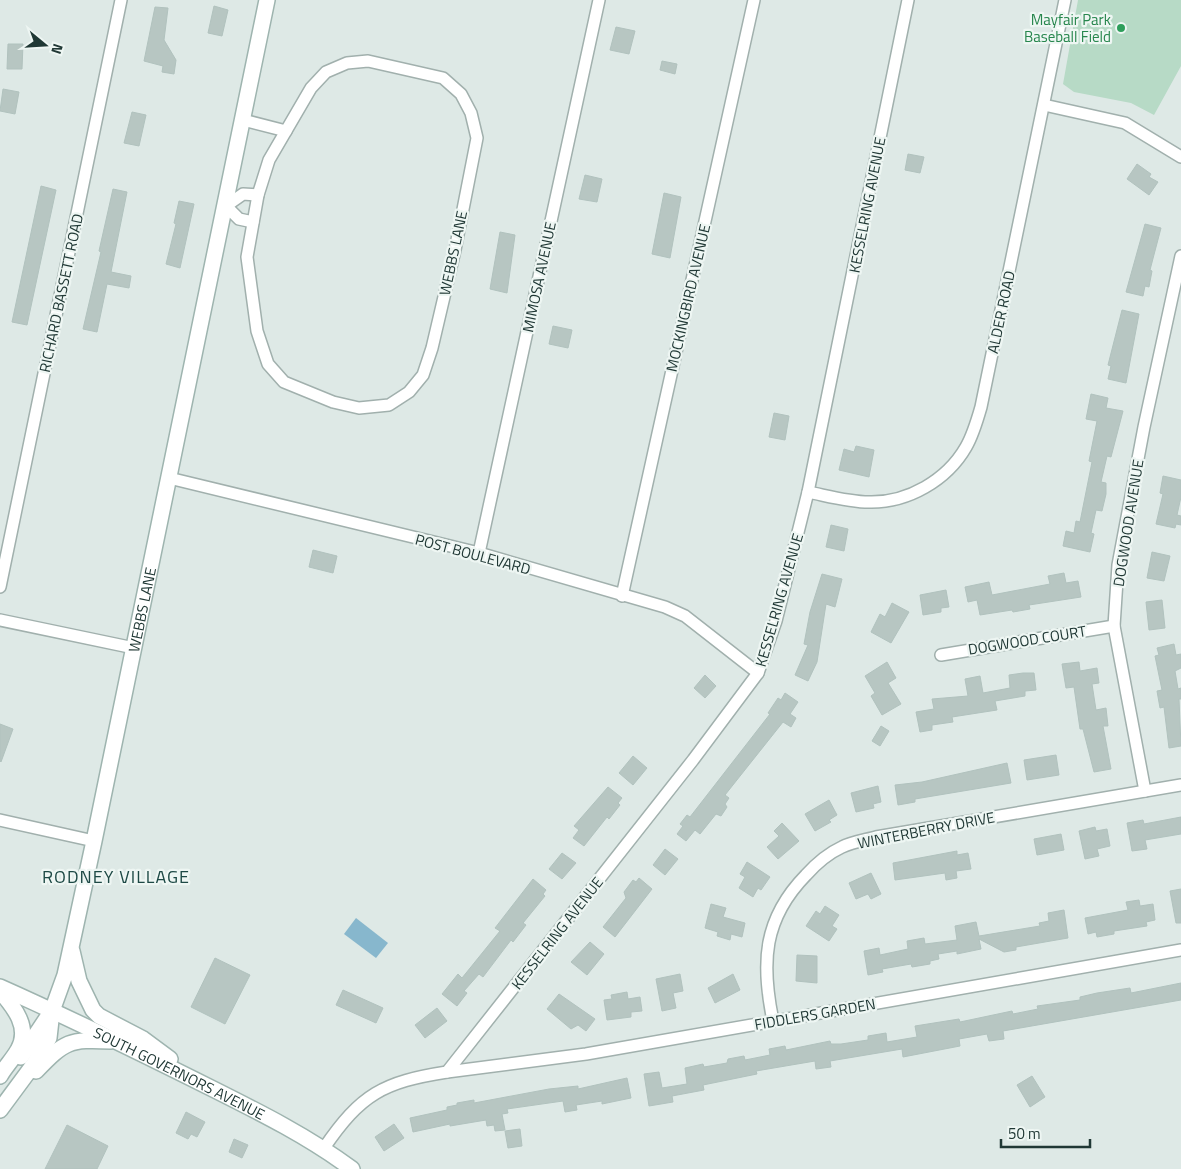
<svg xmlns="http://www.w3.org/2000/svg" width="1181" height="1169" font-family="'Titillium Web',sans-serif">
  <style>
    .green { fill: #b7dac6 }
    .water { fill: #87b7cd }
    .building { fill: #b7c6c2; stroke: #b1c2be }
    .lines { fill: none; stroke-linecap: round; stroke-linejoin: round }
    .street-casing { stroke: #a1b0ad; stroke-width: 14 }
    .secondary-casing { stroke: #9eb4af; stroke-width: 18 }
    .street { stroke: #fff; stroke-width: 11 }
    .secondary { stroke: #fff; stroke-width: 15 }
    .leisure-dot { fill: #2e9e5b; stroke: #eef6f3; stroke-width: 2 }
    .labels { text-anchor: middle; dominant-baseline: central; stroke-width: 4.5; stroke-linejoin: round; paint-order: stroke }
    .leisure-label { font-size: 15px; fill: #27864d; stroke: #eef6f3; text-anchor: end }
    .street-label { font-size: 15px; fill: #203835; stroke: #eef6f3 }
    .quarter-label { font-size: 18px; letter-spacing: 1px; fill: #1d4945; stroke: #eef6f3 }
  </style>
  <rect width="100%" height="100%" fill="#dee9e6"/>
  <polygon class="green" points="1078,0 1181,0 1181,66 1154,115 1131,103 1074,92 1063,84"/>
  <polygon class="water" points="356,918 388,943 376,958 344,934"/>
  <g class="building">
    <polygon points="214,6 228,10 222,36 208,33"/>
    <polygon points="155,7 168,8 164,40 176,60 174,74 162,72 163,66 144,61"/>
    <polygon points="616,27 635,31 629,54 610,50"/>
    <polygon points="8,44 23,44 22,69 7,69"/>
    <polygon points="662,61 677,64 675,74 660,70"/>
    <polygon points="3,89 19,92 15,114 0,111"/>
    <polygon points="132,112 146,115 139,146 124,143"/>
    <polygon points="908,154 924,157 920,173 905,170"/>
    <polygon points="1137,164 1151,174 1149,177 1158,182 1149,195 1127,179"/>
    <polygon points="585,175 602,179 597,202 579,199"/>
    <polygon points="41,186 56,190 27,325 12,322"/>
    <polygon points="113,189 127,192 111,272 131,276 129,288 107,284 97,332 83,329 101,252 99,251"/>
    <polygon points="664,193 681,197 670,258 652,254"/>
    <polygon points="179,201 194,204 180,268 166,264 176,224 174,223"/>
    <polygon points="1145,224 1161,228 1150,270 1152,271 1149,287 1145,286 1143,296 1126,292"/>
    <polygon points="500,232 515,235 507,293 490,289"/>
    <polygon points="1122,310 1139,314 1126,383 1108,379 1111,366 1108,365"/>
    <polygon points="553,326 572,330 568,348 549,344"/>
    <polygon points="1091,394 1108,398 1106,408 1123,411 1111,457 1107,456 1101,482 1106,483 1106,494 1102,511 1096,510 1091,533 1094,534 1090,552 1063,546 1066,531 1074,533 1076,521 1080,522 1092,462 1089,461 1097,421 1086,419"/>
    <polygon points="774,413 789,416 785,440 769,437"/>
    <polygon points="856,446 874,450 869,477 839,470 844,449 854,452"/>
    <polygon points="1163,476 1181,480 1181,497 1177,515 1181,516 1181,525 1176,524 1175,528 1156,524 1163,494 1160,493"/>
    <polygon points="831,525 848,529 844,551 826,547"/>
    <polygon points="313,550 337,556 333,573 309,567"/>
    <polygon points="1152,552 1170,556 1164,581 1147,578"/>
    <polygon points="1064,573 1066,583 1078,581 1081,597 1029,605 1030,609 1013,612 1012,610 980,615 977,600 968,602 965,587 989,582 992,595 1050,584 1048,576"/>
    <polygon points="822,574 842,579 835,607 826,604 817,662 808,681 795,675 808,645 804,644 810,612"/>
    <polygon points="946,590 949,607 941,608 941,612 923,615 920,595"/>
    <polygon points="1162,600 1165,628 1149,630 1146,602"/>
    <polygon points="892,603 909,612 891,643 871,632 880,614 885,617"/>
    <polygon points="1174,644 1176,655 1181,654 1181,668 1175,671 1178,689 1181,688 1181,699 1179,699 1181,746 1169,748 1164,707 1160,708 1157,691 1162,690 1155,656 1159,655 1157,648"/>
    <polygon points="887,662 896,678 888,683 901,704 882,715 871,696 875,693 865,676"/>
    <polygon points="1079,662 1080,671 1097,668 1099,683 1092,684 1096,710 1106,708 1108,726 1103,726 1111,769 1094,772 1083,729 1080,729 1074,687 1066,688 1062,664"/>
    <polygon points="1023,673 1034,673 1036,690 1025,691 1025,696 995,701 997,710 952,717 953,722 932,725 932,730 920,732 916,712 934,709 932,699 968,696 965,679 980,676 983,693 1010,688 1009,675"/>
    <polygon points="705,675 716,686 705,698 694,688"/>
    <polygon points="785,693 798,702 790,714 796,718 791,727 783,722 725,795 729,798 725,804 727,807 721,816 716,814 700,834 695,830 686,841 677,834 683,826 680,824 687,815 690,817 770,714 768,713 778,698 781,700"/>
    <polygon points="0,724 13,729 1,762 0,761"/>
    <polygon points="881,726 889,731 880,746 872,741"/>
    <polygon points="1056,755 1059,775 1027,780 1024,760"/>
    <polygon points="633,756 647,768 633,785 619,773"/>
    <polygon points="1007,763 1011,783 915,799 915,802 898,805 895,785 922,782"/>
    <polygon points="878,786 881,802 873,804 874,808 856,812 851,793"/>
    <polygon points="608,787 622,798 618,803 620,805 609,819 607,817 584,846 573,838 579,830 574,826"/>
    <polygon points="829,800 837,815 829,820 831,822 815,831 805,814"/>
    <polygon points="1181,817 1181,834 1145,840 1147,849 1132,851 1127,823 1143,820 1144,824"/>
    <polygon points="782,823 799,841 778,859 767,847 779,836 774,831"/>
    <polygon points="1095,827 1096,831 1107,829 1110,846 1097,849 1099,856 1085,859 1079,831"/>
    <polygon points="1061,834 1064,850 1037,855 1034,839"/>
    <polygon points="665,849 678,859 665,875 653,865"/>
    <polygon points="957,851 957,855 968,853 971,869 956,871 957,878 946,880 945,873 895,880 893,863"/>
    <polygon points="562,853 576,863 562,879 549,869"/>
    <polygon points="747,862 770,877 761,890 758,888 753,897 739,888 745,877 740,874"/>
    <polygon points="871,873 881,894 871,899 868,894 856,899 849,883"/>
    <polygon points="639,878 652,889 615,937 603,927 626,898 624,892 633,880 636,882"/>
    <polygon points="533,879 546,890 543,894 545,896 523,923 526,925 513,942 511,940 483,977 479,974 464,991 467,993 457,1006 442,994 458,974 462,978 500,931 495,928"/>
    <polygon points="1181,889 1181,923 1176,923 1170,891"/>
    <polygon points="1139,900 1140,906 1153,904 1155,920 1146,922 1147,926 1114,931 1114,934 1097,937 1096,932 1088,934 1085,918 1128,910 1126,902"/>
    <polygon points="711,904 726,908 723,917 745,923 742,937 731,934 730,940 717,936 718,932 705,928"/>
    <polygon points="825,906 839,915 832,926 837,929 829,941 806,926 816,911 820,914"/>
    <polygon points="1064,910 1068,938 1016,947 1016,950 1004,952 979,939 981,949 957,954 957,951 938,954 939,959 930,961 930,964 912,967 911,964 882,969 883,972 868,975 864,951 879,948 880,955 908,949 907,941 924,938 925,944 957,940 955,926 976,922 979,936 1040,926 1039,923 1049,921 1048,913"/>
    <polygon points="590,942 604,954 587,975 571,962"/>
    <polygon points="797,955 817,956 817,983 796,981"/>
    <polygon points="215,958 250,975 225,1024 191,1007"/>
    <polygon points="680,974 683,991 673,993 676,1008 662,1011 656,979"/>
    <polygon points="733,974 740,990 715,1003 708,988"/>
    <polygon points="1181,983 1181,1000 1003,1031 1004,1039 989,1041 987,1034 959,1039 960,1046 903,1057 902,1049 830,1061 831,1067 816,1069 815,1061 756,1071 757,1074 703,1085 704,1090 672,1096 673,1102 649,1106 644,1074 659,1072 662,1088 687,1084 685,1068 703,1064 704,1067 727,1063 728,1059 744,1056 745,1060 770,1055 769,1049 785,1046 786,1050 830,1041 831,1044 841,1044 868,1040 868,1036 886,1033 887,1042 917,1037 915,1026 959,1019 960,1022 1012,1011 1013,1014 1038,1009 1037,1006 1080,1000 1080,997 1097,993 1130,988 1131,993"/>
    <polygon points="343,990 383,1008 376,1023 336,1005"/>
    <polygon points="627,992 628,999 640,997 642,1011 631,1012 631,1017 607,1020 604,1000 612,999 611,995"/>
    <polygon points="559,994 595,1019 586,1031 578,1025 571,1029 547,1009"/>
    <polygon points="437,1008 447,1021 425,1038 415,1025"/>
    <polygon points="1032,1076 1045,1097 1030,1107 1017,1085"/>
    <polygon points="627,1078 631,1098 602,1104 602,1101 576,1105 577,1110 565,1112 563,1101 507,1109 508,1113 502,1114 505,1130 495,1131 494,1125 487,1126 486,1120 450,1126 450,1124 413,1132 410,1118 447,1110 447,1107 457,1105 457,1103 474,1100 474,1103 549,1089 578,1086 578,1089"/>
    <polygon points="186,1112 205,1122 197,1137 191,1134 188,1139 176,1133"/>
    <polygon points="394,1124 404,1138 384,1151 375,1137"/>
    <polygon points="67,1125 108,1146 97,1169 45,1169"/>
    <polygon points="520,1129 522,1146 508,1148 505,1131"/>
    <polygon points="234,1139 248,1145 242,1158 229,1152"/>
  </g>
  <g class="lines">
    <defs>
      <g id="street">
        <polygon points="368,61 443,78 461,94 471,113 477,138 455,250 432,348 423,375 409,392 389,405 359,408 333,402 284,382 268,364 257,331 247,257 258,195 269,160 311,88 326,72 347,63"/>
        <polyline points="1044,105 1125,123 1181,157"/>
        <polyline points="243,120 286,131"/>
        <polyline points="253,222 239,219 226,206 243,194 258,195"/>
        <polyline points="169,478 479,553 665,607 685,616 758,673"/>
        <path d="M808,492C828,496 849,502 869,502C908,503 947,480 966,447C973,435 977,421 981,407L1065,0"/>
        <polyline points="479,553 599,0"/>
        <polyline points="0,587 121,0"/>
        <polyline points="622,596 754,0"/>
        <polyline points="0,620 134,648"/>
        <polyline points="941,655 1114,626"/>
        <polyline points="1145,791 1114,626 1118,565 1144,427 1181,256"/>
        <polyline points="0,820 94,841"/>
        <path d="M773,1021C761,963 763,919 806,875C815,865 829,853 842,847C852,842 865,840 876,837L1181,785"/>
        <polyline points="447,1072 586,1054 1181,950"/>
        <path d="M324,1148C361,1094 383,1082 447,1072L693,760L758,673L776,621L808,492L908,0"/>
      </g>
      <g id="secondary">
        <polyline points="72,951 79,981 93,1010 99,1016 143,1039 170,1059"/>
        <path id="s1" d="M0,987C72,1019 143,1054 213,1089C261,1113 309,1137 352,1169"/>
        <path d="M0,991C14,1007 31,1028 18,1050C13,1059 5,1067 0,1076"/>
        <polyline points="21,1057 51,1012"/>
        <path d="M36,1071C65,1041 69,1039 111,1041"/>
        <path id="s2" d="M0,1110L34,1064L49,1038L52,1011L65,975L94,841L267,0"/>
      </g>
    </defs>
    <use href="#street" class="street-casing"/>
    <use href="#secondary" class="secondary-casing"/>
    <use href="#street" class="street"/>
    <use href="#secondary" class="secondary"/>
  </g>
  <circle class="leisure-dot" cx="1121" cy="28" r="5"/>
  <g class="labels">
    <g class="leisure-label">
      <text x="1111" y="19">Mayfair Park<tspan x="1111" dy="17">Baseball Field</tspan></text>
    </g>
    <g class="street-label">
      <text transform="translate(867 205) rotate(-79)">KESSELRING AVENUE</text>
      <text transform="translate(453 253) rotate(-78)">WEBBS LANE</text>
      <text transform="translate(539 277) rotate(-78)">MIMOSA AVENUE</text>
      <text transform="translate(61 293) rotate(-78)">RICHARD BASSETT ROAD</text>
      <text transform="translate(688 298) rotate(-77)">MOCKINGBIRD AVENUE</text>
      <text transform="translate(1001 312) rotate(-78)">ALDER ROAD</text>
      <text transform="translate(1128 523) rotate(-81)">DOGWOOD AVENUE</text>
      <text transform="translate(473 554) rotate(15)">POST BOULEVARD</text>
      <text transform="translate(779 600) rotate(-74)">KESSELRING AVENUE</text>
      <text stroke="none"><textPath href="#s2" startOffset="526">WEBBS LANE</textPath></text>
      <text transform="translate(1027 640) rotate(-9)">DOGWOOD COURT</text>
      <text transform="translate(926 830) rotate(-11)">WINTERBERRY DRIVE</text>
      <text transform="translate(557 933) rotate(-52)">KESSELRING AVENUE</text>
      <text transform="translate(815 1014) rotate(-10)">FIDDLERS GARDEN</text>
      <text stroke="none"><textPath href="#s1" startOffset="199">SOUTH GOVERNORS AVENUE</textPath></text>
    </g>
    <g class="quarter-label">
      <text x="116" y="876">RODNEY VILLAGE</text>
    </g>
  </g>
  <g transform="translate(45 45) rotate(108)" stroke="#eef6f3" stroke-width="4" paint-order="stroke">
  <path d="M0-4L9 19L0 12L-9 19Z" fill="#203835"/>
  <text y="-8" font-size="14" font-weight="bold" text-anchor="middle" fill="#203835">N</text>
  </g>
  <path d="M1001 1139v8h89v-8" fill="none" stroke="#203835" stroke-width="2.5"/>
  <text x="1008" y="1139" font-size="15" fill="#203835" stroke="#eef6f3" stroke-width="4" paint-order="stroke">50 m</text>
</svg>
